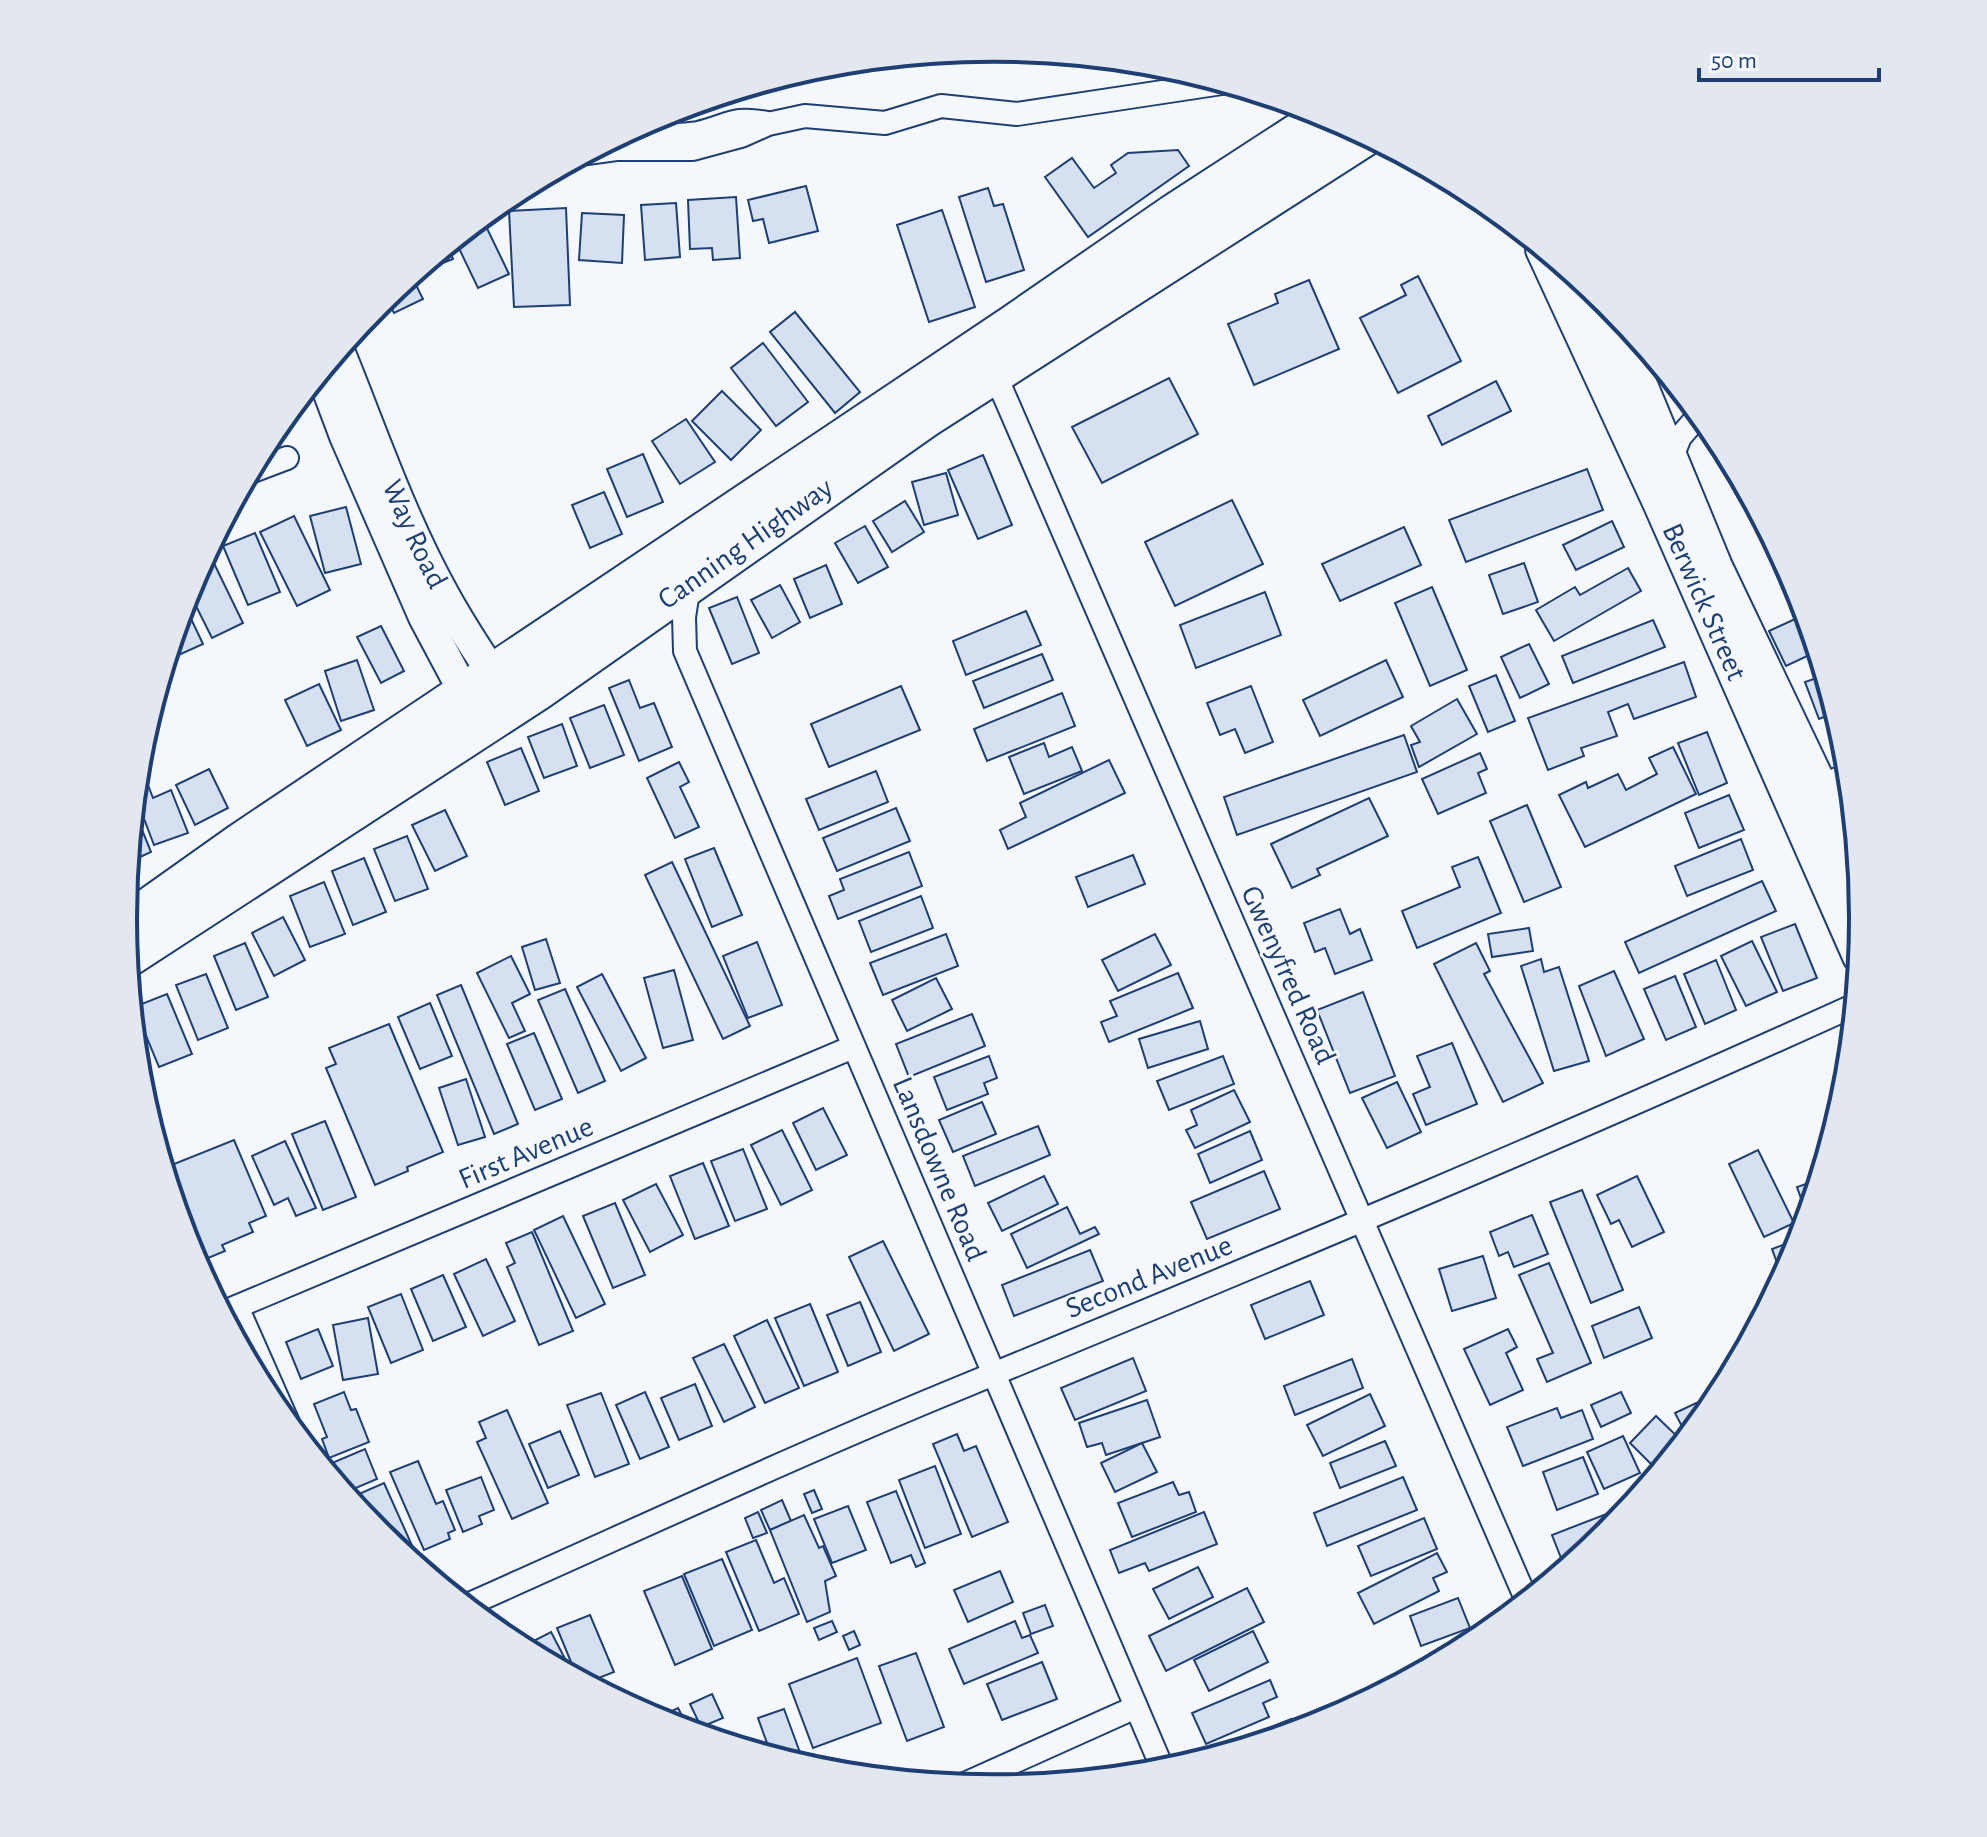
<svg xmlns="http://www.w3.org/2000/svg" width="1987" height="1837" font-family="'Alegreya Sans',sans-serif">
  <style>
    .building { fill: #d5e0f0; stroke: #1d3f73; stroke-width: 2 }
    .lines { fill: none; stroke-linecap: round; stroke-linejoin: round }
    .street-casing { stroke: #1d3f73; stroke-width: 26 }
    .secondary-casing { stroke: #1d3f73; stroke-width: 34 }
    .primary-casing { stroke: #1d3f73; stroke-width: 38 }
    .highway-casing { stroke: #1d3f73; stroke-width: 44 }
    .street { stroke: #f4f7fb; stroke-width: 22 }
    .secondary { stroke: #f4f7fb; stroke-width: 30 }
    .primary { stroke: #f4f7fb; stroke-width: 34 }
    .highway { stroke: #f4f7fb; stroke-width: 40 }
    .labels { text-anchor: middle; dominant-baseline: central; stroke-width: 6; stroke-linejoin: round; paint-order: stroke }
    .street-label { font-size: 30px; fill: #1d3f73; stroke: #f4f7fb }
    .rim { fill: none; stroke: #1d3f73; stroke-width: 4 }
  </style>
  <rect width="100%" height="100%" fill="#f4f7fb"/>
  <g class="building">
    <polygon points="1178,150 1189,166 1088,237 1045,177 1072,158 1094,188 1116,173 1111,165 1128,153"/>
    <polygon points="806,186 818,231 769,243 763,219 753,221 748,200"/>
    <polygon points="988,188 994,206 1003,204 1024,270 986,282 959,197"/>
    <polygon points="736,197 740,258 713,260 712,248 690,249 688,200"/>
    <polygon points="676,203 680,257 645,260 641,205"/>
    <polygon points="566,208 570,305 514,307 509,211"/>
    <polygon points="942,210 975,307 929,322 897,225"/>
    <polygon points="582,213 624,215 622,263 579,260"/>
    <polygon points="482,218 509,274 478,288 455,240"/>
    <polygon points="448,246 453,259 420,272 419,269"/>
    <polygon points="411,275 423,299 394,313 386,297"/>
    <polygon points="1418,276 1461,361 1398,393 1360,318 1406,295 1401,285"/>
    <polygon points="1309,280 1339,349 1254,385 1228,324 1278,303 1275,294"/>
    <polygon points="795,312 860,392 835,413 770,332"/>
    <polygon points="763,343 808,402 776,426 731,368"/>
    <polygon points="1169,378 1198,434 1102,483 1072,427"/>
    <polygon points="1496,381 1511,411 1442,445 1428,416"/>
    <polygon points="722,391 761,430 731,460 692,421"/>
    <polygon points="686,419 715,462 680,484 652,441"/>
    <polygon points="643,454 663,502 627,517 607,469"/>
    <polygon points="983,455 1012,525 978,539 948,470"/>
    <polygon points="1587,469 1603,510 1466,562 1449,520"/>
    <polygon points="946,473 958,515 924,525 912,482"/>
    <polygon points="604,492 622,534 590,548 572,505"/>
    <polygon points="1232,500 1263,564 1175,606 1145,542"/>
    <polygon points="905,501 924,532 892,552 873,521"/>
    <polygon points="346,507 361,564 325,573 310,516"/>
    <polygon points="294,516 330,590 297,606 260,532"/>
    <polygon points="1612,521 1624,547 1576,570 1563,545"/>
    <polygon points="865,526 888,567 858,583 835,543"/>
    <polygon points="1404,527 1421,565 1340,601 1322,564"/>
    <polygon points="255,533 280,592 248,605 223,546"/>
    <polygon points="208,551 243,623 212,638 188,590"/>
    <polygon points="1524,563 1538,602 1503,614 1489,575"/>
    <polygon points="826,565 842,604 810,618 794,579"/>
    <polygon points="1628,568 1641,591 1554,641 1536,610 1575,587 1580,595"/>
    <polygon points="780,585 800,622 772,638 751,600"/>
    <polygon points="1432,587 1467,670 1430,686 1395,603"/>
    <polygon points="1265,592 1281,635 1196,668 1180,625"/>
    <polygon points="737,597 759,653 732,664 709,608"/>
    <polygon points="184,604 203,644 172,658 169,652"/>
    <polygon points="1026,611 1041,645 966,675 953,641"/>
    <polygon points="1806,614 1818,651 1786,666 1769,631"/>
    <polygon points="1653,620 1665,647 1573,683 1562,656"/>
    <polygon points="381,626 404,671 381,683 357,637"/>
    <polygon points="1529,644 1549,684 1520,698 1501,657"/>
    <polygon points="1042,654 1053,680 984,708 973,681"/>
    <polygon points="357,660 374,710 341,721 325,671"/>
    <polygon points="1386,660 1403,697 1320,736 1303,700"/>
    <polygon points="1684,662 1696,697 1634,719 1628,704 1608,712 1617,736 1581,748 1584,756 1548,770 1528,718"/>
    <polygon points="1496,675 1515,721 1488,732 1469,686"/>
    <polygon points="1825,675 1836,712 1819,719 1805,682"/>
    <polygon points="629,680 640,708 654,703 672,747 639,761 609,688"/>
    <polygon points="319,684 341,730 307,746 285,700"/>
    <polygon points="901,686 920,730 829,767 811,724"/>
    <polygon points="1251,686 1273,742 1245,753 1235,729 1220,735 1207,703"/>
    <polygon points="1062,693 1075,726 987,761 974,729"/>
    <polygon points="1457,699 1477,734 1419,767 1411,745 1420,742 1411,726"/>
    <polygon points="604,705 624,755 590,768 570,718"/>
    <polygon points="562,724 577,766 544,778 528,737"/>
    <polygon points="1707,732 1727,783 1699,795 1678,743"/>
    <polygon points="1404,735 1417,772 1237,835 1224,797"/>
    <polygon points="1044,743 1049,757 1072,747 1082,771 1024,794 1009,757"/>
    <polygon points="1673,747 1696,794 1585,847 1559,795 1586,782 1588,788 1618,774 1626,790 1657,774 1649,758"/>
    <polygon points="521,748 539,791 505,805 487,762"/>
    <polygon points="1480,753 1487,769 1478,773 1486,793 1438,814 1422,779"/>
    <polygon points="1109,760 1125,793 1008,849 1000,830 1026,817 1020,803"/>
    <polygon points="679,762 689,782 680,787 699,827 675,838 647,778"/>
    <polygon points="209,769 228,808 195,825 176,785"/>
    <polygon points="876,771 888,802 819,830 806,799"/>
    <polygon points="148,785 153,798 171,790 188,833 154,845 135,795 136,790"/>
    <polygon points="1729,795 1744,830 1699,848 1685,813"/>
    <polygon points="1369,798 1388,836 1317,869 1320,875 1292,888 1271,844"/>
    <polygon points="1527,805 1561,887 1524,902 1490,821"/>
    <polygon points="896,808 910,841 837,871 823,838"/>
    <polygon points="134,810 151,852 129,862"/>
    <polygon points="445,810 467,856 435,871 412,825"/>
    <polygon points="407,836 428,889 395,901 374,849"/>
    <polygon points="1741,839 1753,870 1687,896 1675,866"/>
    <polygon points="714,848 742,915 712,927 685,859"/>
    <polygon points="909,852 922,886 838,919 829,896 844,890 840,879"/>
    <polygon points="1133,855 1145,884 1088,907 1076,877"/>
    <polygon points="1478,857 1501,913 1417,948 1402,911 1460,887 1452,867"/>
    <polygon points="364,858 386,912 353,925 332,871"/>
    <polygon points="672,862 750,1026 723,1039 645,875"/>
    <polygon points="1762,881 1776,911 1639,973 1625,942"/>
    <polygon points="324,882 345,934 310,947 290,896"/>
    <polygon points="921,896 933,928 871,952 859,921"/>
    <polygon points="1340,909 1350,934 1360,929 1372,960 1335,974 1325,948 1315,952 1304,923"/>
    <polygon points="283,917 305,960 274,976 252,933"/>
    <polygon points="1795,924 1817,978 1783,991 1761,937"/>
    <polygon points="1529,928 1533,951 1492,957 1488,934"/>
    <polygon points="946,934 958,966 883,995 870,963"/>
    <polygon points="1155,934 1171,965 1118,991 1102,960"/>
    <polygon points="546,939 560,983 535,990 522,947"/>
    <polygon points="1752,941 1777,992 1746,1006 1721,956"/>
    <polygon points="757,942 782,1005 748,1018 723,956"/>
    <polygon points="245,943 268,997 236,1010 214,956"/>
    <polygon points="1476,943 1490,971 1484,974 1543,1083 1503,1102 1434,964"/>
    <polygon points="511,956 530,994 512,1003 525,1031 509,1038 477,973"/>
    <polygon points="1541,959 1544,972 1559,967 1589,1061 1554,1071 1521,966"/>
    <polygon points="1716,960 1736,1010 1705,1024 1684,974"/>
    <polygon points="674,970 693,1040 663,1048 644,978"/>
    <polygon points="1614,971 1644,1039 1606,1056 1579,986"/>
    <polygon points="1178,973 1193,1008 1109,1042 1101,1022 1117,1016 1110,1001"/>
    <polygon points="206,974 228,1028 198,1040 176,985"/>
    <polygon points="602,974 646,1058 621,1071 577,987"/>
    <polygon points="1675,976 1696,1027 1666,1040 1644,989"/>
    <polygon points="936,978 952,1009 907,1031 892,1000"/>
    <polygon points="461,985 518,1124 494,1134 437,995"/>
    <polygon points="565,989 605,1081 578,1093 538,1000"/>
    <polygon points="1363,992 1395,1076 1350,1093 1317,1010"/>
    <polygon points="167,994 192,1054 159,1067 134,1007"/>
    <polygon points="430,1003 452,1056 420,1069 398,1017"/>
    <polygon points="972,1014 985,1046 909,1077 896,1044"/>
    <polygon points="1200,1021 1208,1049 1148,1068 1139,1039"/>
    <polygon points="389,1024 443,1152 407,1167 408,1171 375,1185 326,1068 336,1064 329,1048"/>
    <polygon points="534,1033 562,1099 535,1110 507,1044"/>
    <polygon points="1452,1043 1477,1104 1426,1125 1413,1094 1430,1087 1417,1056"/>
    <polygon points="989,1056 997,1078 984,1083 988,1094 947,1110 934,1077"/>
    <polygon points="1223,1056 1234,1084 1169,1110 1157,1081"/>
    <polygon points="466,1079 485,1137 458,1145 439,1088"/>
    <polygon points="1397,1082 1421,1132 1387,1148 1362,1098"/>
    <polygon points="1234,1090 1250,1122 1195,1148 1186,1130 1197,1125 1191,1110"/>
    <polygon points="982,1102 996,1134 953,1152 939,1120"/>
    <polygon points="823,1108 847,1155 816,1170 793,1123"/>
    <polygon points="325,1121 356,1197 323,1210 292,1134"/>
    <polygon points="1038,1126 1050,1155 975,1186 963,1156"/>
    <polygon points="782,1130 812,1190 781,1205 751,1145"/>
    <polygon points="1250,1131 1262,1160 1210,1183 1198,1154"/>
    <polygon points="234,1140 266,1216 249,1223 253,1232 222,1245 225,1251 201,1261 164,1168"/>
    <polygon points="285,1141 316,1208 296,1216 288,1198 274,1205 252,1156"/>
    <polygon points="743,1149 767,1209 735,1221 711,1161"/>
    <polygon points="1758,1150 1794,1223 1764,1237 1729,1164"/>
    <polygon points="703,1163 729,1226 695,1239 670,1176"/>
    <polygon points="1264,1171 1280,1209 1207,1239 1191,1202"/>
    <polygon points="1044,1176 1058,1204 1002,1231 988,1203"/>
    <polygon points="1637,1176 1664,1232 1632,1247 1619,1220 1611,1224 1597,1195"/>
    <polygon points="1820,1179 1809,1214 1807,1215 1797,1187"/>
    <polygon points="656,1184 683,1235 650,1252 623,1200"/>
    <polygon points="1582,1190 1623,1290 1591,1303 1550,1202"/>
    <polygon points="615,1203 645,1275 613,1288 583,1216"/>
    <polygon points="1067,1207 1080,1234 1095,1227 1099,1234 1027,1268 1011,1234"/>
    <polygon points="1532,1215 1548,1254 1514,1267 1508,1252 1499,1256 1490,1232"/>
    <polygon points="563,1216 605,1304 576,1318 534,1230"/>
    <polygon points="532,1232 573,1331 539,1345 507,1267 515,1263 506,1243"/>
    <polygon points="1802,1238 1798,1252 1783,1279 1772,1249"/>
    <polygon points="883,1241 929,1334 894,1351 849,1257"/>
    <polygon points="1090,1250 1103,1281 1014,1316 1002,1285"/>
    <polygon points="1483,1256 1496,1298 1452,1311 1439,1269"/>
    <polygon points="486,1259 515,1321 483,1336 454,1274"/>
    <polygon points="1549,1263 1591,1363 1547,1382 1537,1359 1553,1353 1519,1275"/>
    <polygon points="443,1275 466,1327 433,1341 411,1289"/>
    <polygon points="1310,1281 1324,1315 1265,1339 1251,1305"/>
    <polygon points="401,1294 423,1350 391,1363 368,1307"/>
    <polygon points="860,1302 881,1352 848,1366 827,1315"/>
    <polygon points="810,1304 838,1372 804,1386 775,1318"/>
    <polygon points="1639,1307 1652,1338 1604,1358 1592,1326"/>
    <polygon points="368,1318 378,1374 343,1380 333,1325"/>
    <polygon points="767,1320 799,1388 765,1403 734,1336"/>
    <polygon points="318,1329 333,1366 301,1379 286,1342"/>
    <polygon points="1508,1329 1517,1347 1506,1353 1523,1390 1490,1405 1464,1349"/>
    <polygon points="724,1344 755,1407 724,1422 693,1358"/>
    <polygon points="1133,1358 1146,1391 1075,1420 1061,1388"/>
    <polygon points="1352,1359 1363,1388 1295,1415 1284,1386"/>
    <polygon points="695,1384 712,1426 679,1440 661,1398"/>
    <polygon points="344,1392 351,1410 356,1409 369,1442 329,1458 322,1439 327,1437 314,1404"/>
    <polygon points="645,1392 669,1447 640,1459 616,1405"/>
    <polygon points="1621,1392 1631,1413 1601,1427 1591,1405"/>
    <polygon points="601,1393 629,1464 595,1477 567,1405"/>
    <polygon points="1370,1394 1385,1426 1323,1456 1307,1425"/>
    <polygon points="1711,1396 1715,1405 1688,1438 1675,1413"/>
    <polygon points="1147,1400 1160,1437 1106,1455 1102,1443 1087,1447 1079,1423"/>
    <polygon points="1557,1408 1561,1418 1582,1410 1593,1439 1523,1466 1507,1427"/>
    <polygon points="507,1410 548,1503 512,1519 477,1442 486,1438 479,1422"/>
    <polygon points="1656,1416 1684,1443 1659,1472 1630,1443"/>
    <polygon points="560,1431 579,1475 548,1488 529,1444"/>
    <polygon points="957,1434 964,1451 976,1446 1008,1522 972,1537 933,1444"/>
    <polygon points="1623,1436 1640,1473 1604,1489 1587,1452"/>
    <polygon points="1385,1441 1396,1466 1340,1488 1330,1463"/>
    <polygon points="1142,1443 1157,1472 1115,1492 1101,1463"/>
    <polygon points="365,1449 377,1479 344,1493 332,1463"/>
    <polygon points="1583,1457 1598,1494 1557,1510 1543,1472"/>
    <polygon points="418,1461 436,1504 443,1501 455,1530 448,1533 450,1539 424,1550 390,1472"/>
    <polygon points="935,1466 961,1534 925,1548 899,1480"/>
    <polygon points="481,1477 494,1510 479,1516 482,1524 463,1532 446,1490"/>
    <polygon points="1403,1477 1417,1510 1327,1546 1314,1513"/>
    <polygon points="1173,1482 1179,1495 1189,1492 1196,1512 1132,1537 1118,1503"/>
    <polygon points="384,1483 414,1550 403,1555 378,1534 357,1509 352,1497"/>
    <polygon points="814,1490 822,1509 812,1513 804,1494"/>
    <polygon points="896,1491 925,1563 916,1567 911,1555 891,1563 867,1502"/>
    <polygon points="782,1500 791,1521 770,1530 761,1510"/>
    <polygon points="848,1506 866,1550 832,1563 814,1519"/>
    <polygon points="758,1512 767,1533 753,1538 745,1518"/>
    <polygon points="1204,1512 1217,1544 1149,1571 1145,1563 1119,1573 1110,1550"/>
    <polygon points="1609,1513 1615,1527 1609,1534 1578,1560 1577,1557 1563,1563 1552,1535"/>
    <polygon points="804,1515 819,1548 823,1546 836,1576 825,1581 830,1612 807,1622 770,1530"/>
    <polygon points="1424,1518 1437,1549 1371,1576 1358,1546"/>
    <polygon points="756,1540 774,1583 784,1578 799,1614 759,1631 726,1552"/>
    <polygon points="1437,1553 1447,1572 1433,1578 1439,1591 1374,1624 1358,1593"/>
    <polygon points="722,1559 752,1630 714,1646 684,1574"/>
    <polygon points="1198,1567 1213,1597 1169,1619 1153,1589"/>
    <polygon points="1000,1571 1013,1602 968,1622 954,1590"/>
    <polygon points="682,1576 712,1649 675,1665 644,1591"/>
    <polygon points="1247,1588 1264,1622 1166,1671 1149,1636"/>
    <polygon points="1458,1598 1470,1628 1421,1646 1410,1616"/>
    <polygon points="1045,1605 1053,1626 1031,1634 1023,1613"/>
    <polygon points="590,1615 614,1672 586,1683 578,1679 557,1628"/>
    <polygon points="832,1621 837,1632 819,1640 814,1628"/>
    <polygon points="1015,1621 1022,1638 1030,1635 1038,1653 964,1684 949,1649"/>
    <polygon points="854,1631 860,1645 849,1650 843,1636"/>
    <polygon points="1253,1631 1268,1662 1209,1691 1194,1660"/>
    <polygon points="551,1632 574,1676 520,1648"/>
    <polygon points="1463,1641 1466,1648 1420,1673 1416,1663"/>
    <polygon points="916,1653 944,1727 907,1741 879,1666"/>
    <polygon points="857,1658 881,1723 813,1748 789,1684"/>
    <polygon points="1042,1662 1057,1699 1002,1720 987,1684"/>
    <polygon points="1270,1680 1277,1697 1263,1703 1269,1717 1206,1744 1192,1713"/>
    <polygon points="712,1694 723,1718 701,1727 690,1704"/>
    <polygon points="678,1708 688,1727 683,1729 662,1723 659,1717"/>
    <polygon points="784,1709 802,1758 813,1754 819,1771 772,1757 758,1718"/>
    <polygon points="1291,1719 1297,1732 1225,1754 1222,1747"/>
  </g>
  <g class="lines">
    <defs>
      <g id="street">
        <path d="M627,132C651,134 674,137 698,133C728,126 733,116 767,123"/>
        <polyline points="587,153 616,149 693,149 741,136 768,124 805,116 885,123 941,106 1017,114 1222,83"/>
        <polyline points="994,372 1527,1601"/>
        <polyline points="1671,459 1680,437 1700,414"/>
        <polyline points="250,472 287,458"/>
        <polyline points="689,585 684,617 685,651 1164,1772"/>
        <polyline points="1810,790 1850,774"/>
        <polyline points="237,1307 290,1427"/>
        <polyline points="222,1313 853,1047"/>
        <path d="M465,1606C632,1532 798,1454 967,1385C1265,1262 1562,1138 1855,1005"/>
        <polyline points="960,1786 1136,1707"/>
      </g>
      <g id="secondary">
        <path id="s1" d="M339,351C372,432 401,518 444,595C462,628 482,658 503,689"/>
        <polyline points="321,372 345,436 424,617 465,694 476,707"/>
      </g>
      <g id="primary">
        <path id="s2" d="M1543,249L1660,502L1860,956"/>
        <polyline points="1593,290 1642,390 1715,567 1820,787 1861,884"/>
      </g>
      <g id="highway">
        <polyline points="124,926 241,843 1015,324 1173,215 1327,115"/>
        <path id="s3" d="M127,957L539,689L926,417L1366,135"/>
      </g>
    </defs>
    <use href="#street" class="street-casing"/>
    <use href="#secondary" class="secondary-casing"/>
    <use href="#primary" class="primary-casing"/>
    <use href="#highway" class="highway-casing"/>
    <use href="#street" class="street"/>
    <use href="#secondary" class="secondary"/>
    <use href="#primary" class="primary"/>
    <use href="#highway" class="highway"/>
  </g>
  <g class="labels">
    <g class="street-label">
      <text stroke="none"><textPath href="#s1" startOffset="198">Way Road</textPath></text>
      <text stroke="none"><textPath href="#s3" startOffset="744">Canning Highway</textPath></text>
      <text stroke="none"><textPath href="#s2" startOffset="388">Berwick Street</textPath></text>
      <text transform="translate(1288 975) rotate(66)">Gwenyfred Road</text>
      <text transform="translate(526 1153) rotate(-23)">First Avenue</text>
      <text transform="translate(939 1169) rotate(67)">Lansdowne Road</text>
      <text transform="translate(1149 1277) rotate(-22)">Second Avenue</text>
    </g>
  </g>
  <path d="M0 0H1987V1837H0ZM137 918a856 856 0 1 1 1712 0a856 856 0 1 1-1712 0Z" fill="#e3e8f0" fill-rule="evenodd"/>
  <path class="rim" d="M137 918a856 856 0 1 1 1712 0a856 856 0 1 1-1712 0Z"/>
  <path d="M1699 68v12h180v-12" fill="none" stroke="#1d3f73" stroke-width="4"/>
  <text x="1711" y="68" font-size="24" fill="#1d3f73" stroke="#f4f7fb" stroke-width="6" paint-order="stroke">50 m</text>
</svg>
